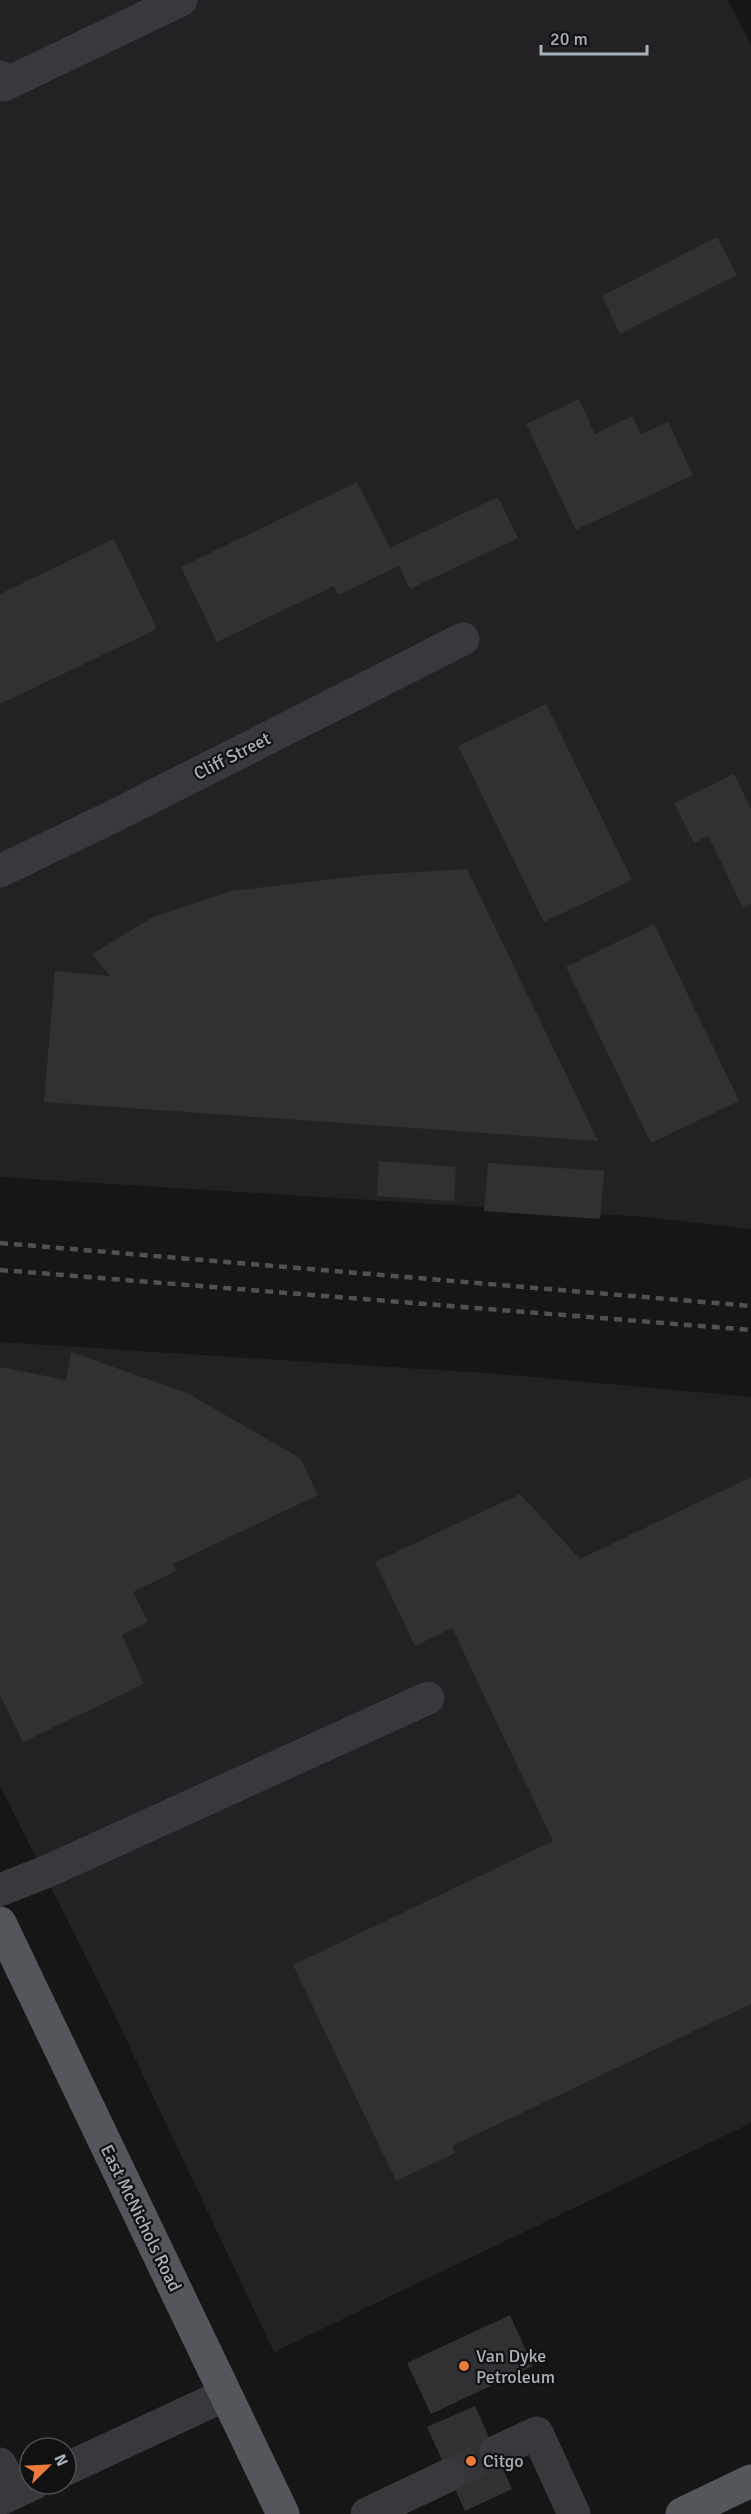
<svg xmlns="http://www.w3.org/2000/svg" width="751" height="2514" font-family="Signika,sans-serif">
  <style>
    .built { fill: #222224 }
    .building { fill: #313133 }
    .lines { fill: none; stroke-linecap: round; stroke-linejoin: round }
    .minor-tunnel { stroke: #333537; stroke-width: 33; stroke-dasharray: 33 16; stroke-linecap: butt }
    .minor { stroke: #37393c; stroke-width: 33 }
    .major { stroke: #53575b; stroke-width: 33 }
    .rail { stroke: #4e5255; stroke-width: 4.5; stroke-dasharray: 8 6; stroke-linecap: butt }
    .poi-dot { fill: #eb7b3a; stroke: #111112; stroke-width: 2 }
    .labels { text-anchor: middle; dominant-baseline: central; stroke-width: 4.5; stroke-linejoin: round; paint-order: stroke }
    .street-label { font-size: 18px; fill: #a8b1b7; stroke: #111112 }
    .poi-label { font-size: 18px; fill: #a8b1b7; stroke: #111112; text-anchor: start }
  </style>
  <rect width="100%" height="100%" fill="#161617"/>
  <g class="built">
    <polygon points="0,0 728,0 751,45 751,1229 645,1217 0,1177"/>
    <polygon points="0,1342 499,1374 751,1397 751,2123 274,2352 107,1999 0,1786"/>
  </g>
  <g class="building">
    <polygon points="717,237 737,275 620,334 602,296"/>
    <polygon points="579,399 595,434 632,416 641,434 668,422 693,475 576,530 526,424"/>
    <polygon points="357,482 390,548 498,497 518,538 410,589 399,566 338,595 334,586 217,642 181,567"/>
    <polygon points="114,539 157,629 0,704 0,594"/>
    <polygon points="546,704 632,880 544,922 458,746"/>
    <polygon points="734,774 751,809 751,904 743,908 708,836 694,843 674,803"/>
    <polygon points="467,869 598,1141 44,1102 55,971 110,976 92,954 151,918 231,891 368,875"/>
    <polygon points="654,924 739,1101 651,1143 566,967"/>
    <polygon points="379,1161 456,1167 454,1201 377,1196"/>
    <polygon points="488,1163 604,1171 600,1219 484,1211"/>
    <polygon points="71,1352 187,1393 300,1458 318,1495 173,1564 176,1571 133,1592 148,1622 122,1635 144,1684 23,1742 0,1695 0,1367 66,1380"/>
    <polygon points="751,1477 751,2004 452,2146 455,2153 396,2181 293,1965 553,1841 452,1628 415,1646 375,1562 520,1494 580,1559"/>
    <polygon points="510,2315 533,2366 431,2414 407,2363"/>
    <polygon points="475,2406 512,2489 465,2511 427,2427"/>
  </g>
  <g class="lines">
    <polyline class="minor-tunnel" points="449,2475 496,2452"/>
    <g class="minor">
      <polyline points="0,77 4,85 181,0"/>
      <polyline points="0,871 112,817 463,639"/>
      <polyline points="0,1890 48,1871 428,1698"/>
      <polyline points="496,2452 537,2433 574,2514"/>
      <polyline points="0,2464 14,2493"/>
      <polyline points="66,2469 225,2395"/>
      <polyline points="0,2499 33,2484"/>
      <polyline points="367,2514 449,2475"/>
    </g>
    <g class="major">
      <polyline points="0,1923 283,2514"/>
      <polyline points="682,2514 751,2481"/>
    </g>
    <g class="rail">
      <polyline points="0,1243 751,1306"/>
      <polyline points="0,1270 751,1330"/>
    </g>
  </g>
  <g class="poi-dot">
    <circle cx="464" cy="2366" r="6"/>
    <circle cx="471" cy="2461" r="6"/>
  </g>
  <g class="labels">
    <g class="street-label">
      <text transform="translate(232 756) rotate(-27)">Cliff Street</text>
      <text transform="translate(141 2218) rotate(64)">East McNichols Road</text>
    </g>
    <g class="poi-label">
      <text x="476" y="2356">Van Dyke<tspan x="476" dy="21">Petroleum</tspan></text>
      <text x="483" y="2461">Citgo</text>
    </g>
  </g>
  <g transform="translate(48 2466) rotate(66)"><circle r="28" fill="#111112" stroke="#4d5154" stroke-width="1.5"/>
  <path d="M0-4.5L10 22L0 15L-10 22Z" fill="#eb7b3a"/>
  <text y="-9" font-size="16" font-weight="bold" text-anchor="middle" fill="#a8b1b7">N</text>
  </g>
  <path d="M541 45v9h106v-9" fill="none" stroke="#a8b1b7" stroke-width="3"/>
  <text x="550" y="45" font-size="18" fill="#a8b1b7" stroke="#111112" stroke-width="4.5" paint-order="stroke">20 m</text>
</svg>
